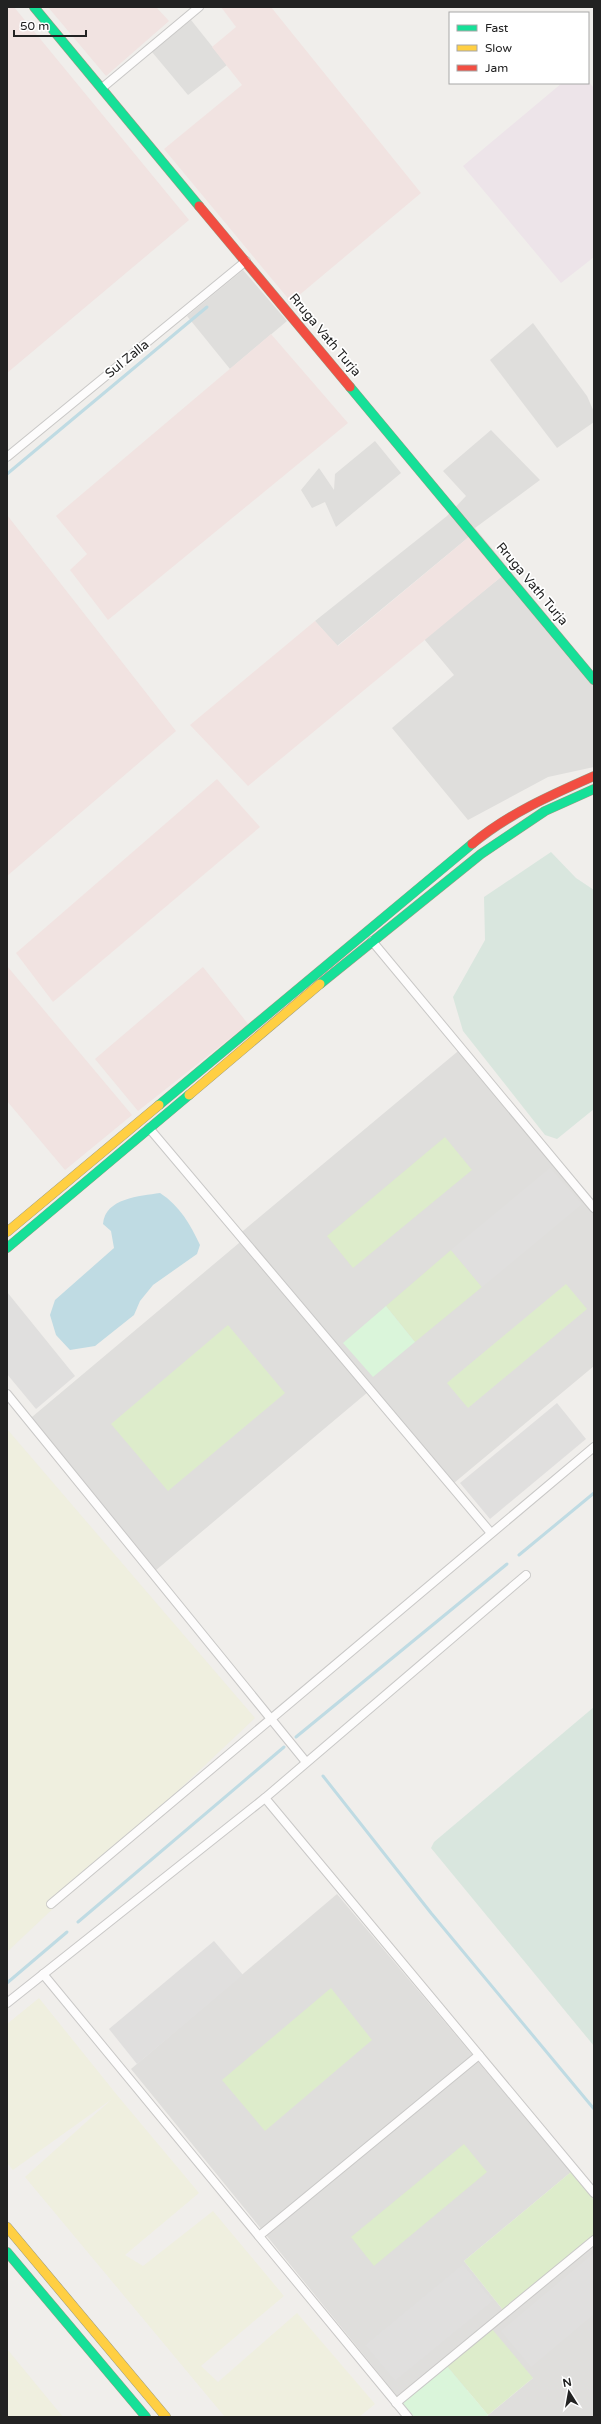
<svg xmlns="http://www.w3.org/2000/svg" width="601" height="2424" font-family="'Varela Round',sans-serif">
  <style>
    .residential { fill: #dfdedc }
    .commercial { fill: #f1e3e1 }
    .industrial { fill: #ede4e9 }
    .farmland { fill: #efefdf }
    .grass { fill: #ddeccb }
    .wetland { fill: #d9e6de }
    .park { fill: #daf5da }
    .parking { fill: #e0dfde }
    .water { fill: #bfdbe3 }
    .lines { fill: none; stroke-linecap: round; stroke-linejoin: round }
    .stream { stroke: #bfdbe3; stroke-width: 3 }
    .street-casing { stroke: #c9c8c7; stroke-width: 10 }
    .fast-casing { stroke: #999a82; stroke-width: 10 }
    .slow-casing { stroke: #999a82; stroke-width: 10 }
    .jam-casing { stroke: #999a82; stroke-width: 10 }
    .street { stroke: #fdfcfc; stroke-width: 8 }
    .fast { stroke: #16e098; stroke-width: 9 }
    .slow { stroke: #ffcf43; stroke-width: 9 }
    .jam { stroke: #f24e42; stroke-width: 9 }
    .labels { text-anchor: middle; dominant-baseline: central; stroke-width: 3.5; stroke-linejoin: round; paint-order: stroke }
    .street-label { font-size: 13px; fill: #222; stroke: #fff }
  </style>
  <rect width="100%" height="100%" fill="#f0eeeb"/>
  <g class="residential">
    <polygon points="191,20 227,65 188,95 152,52"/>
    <polygon points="243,270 287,321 230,369 187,316"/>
    <polygon points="533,323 587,396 594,412 594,422 557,448 490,360"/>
    <polygon points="491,430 540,480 475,528 594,672 594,767 548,777 468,820 392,728 454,675 424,639 501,577 470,536 337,646 315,621 447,516 466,496 443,471"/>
    <polygon points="375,441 401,473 336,527 325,502 312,508 301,490 319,468 334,490 335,474"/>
    <polygon points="463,1047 594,1200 594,1366 448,1488 368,1392 149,1576 26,1422 245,1238 237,1236"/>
    <polygon points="337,1894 571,2172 464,2261 503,2310 594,2236 594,2417 486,2417 533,2378 402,2402 131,2069"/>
  </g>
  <g class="commercial">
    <polygon points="7,7 14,7 189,220 7,373"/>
    <polygon points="48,7 156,7 169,21 106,76"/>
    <polygon points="221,7 271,7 421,193 291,302 164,149 242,85 212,47 236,27"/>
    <polygon points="271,334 348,423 108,620 70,570 87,554 56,516"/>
    <polygon points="7,515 176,731 7,876"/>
    <polygon points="470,536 501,577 248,786 190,725 315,621 338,646"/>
    <polygon points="217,779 260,827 53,1002 16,953"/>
    <polygon points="7,966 132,1115 65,1170 7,1101"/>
    <polygon points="203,967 248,1024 138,1111 95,1059"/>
  </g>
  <polygon class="industrial" points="588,81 594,88 594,257 561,283 463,166 562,83 588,83"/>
  <g class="farmland">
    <polygon points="7,1429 255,1718 7,1952"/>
    <polygon points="39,1998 117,2095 199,2193 125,2255 143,2266 213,2211 284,2296 201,2366 218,2382 297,2313 375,2404 359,2417 225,2417 25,2177 112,2099 13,2170 7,2163 7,2024"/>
    <polygon points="7,2349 63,2417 7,2417"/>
  </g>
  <g class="grass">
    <polygon points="445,1137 472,1170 353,1268 327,1236"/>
    <polygon points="451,1250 482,1287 415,1342 386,1306"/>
    <polygon points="566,1284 587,1309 468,1408 447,1383"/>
    <polygon points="228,1325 285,1393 168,1491 111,1424"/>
    <polygon points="331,1988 372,2040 265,2131 222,2080"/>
    <polygon points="464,2144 487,2172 374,2266 351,2237"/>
    <polygon points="571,2172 594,2200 594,2236 503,2310 464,2261"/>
    <polygon points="492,2329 533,2378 488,2415 447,2366"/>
  </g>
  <g class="wetland">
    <polygon points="551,852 576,878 594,890 594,1109 557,1139 545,1135 463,1031 453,997 485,940 484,897"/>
    <polygon points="594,1707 594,2046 431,1848 434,1842"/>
  </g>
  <g class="park">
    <polygon points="386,1306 415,1342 373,1377 343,1343"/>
    <polygon points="447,2366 488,2415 486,2417 414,2417 402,2402"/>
  </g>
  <g class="parking">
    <polygon points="550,1168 582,1204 482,1287 451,1250"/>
    <polygon points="7,1292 75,1376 36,1409 7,1374"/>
    <polygon points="557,1403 586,1439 490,1519 460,1483"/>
    <polygon points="214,1941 243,1975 137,2064 109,2029"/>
    <polygon points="594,2253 594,2314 531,2367 501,2331"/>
    <polygon points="463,2264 493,2301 395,2381 365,2345"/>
  </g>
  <path class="water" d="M160,1193C180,1206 190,1224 200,1245L197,1254L153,1285L140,1301L134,1315L95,1346L70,1350L56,1335L50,1315L55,1300L114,1248L111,1231L103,1224C105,1198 140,1196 160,1193Z"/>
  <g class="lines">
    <g class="stream">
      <polyline points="7,474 207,307"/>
      <polyline points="519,1555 594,1493"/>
      <polyline points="296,1737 507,1564"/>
      <polyline points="323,1776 431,1913 594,2109"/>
      <polyline points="78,1922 284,1747"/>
      <polyline points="7,1983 67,1932"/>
    </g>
    <defs>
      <g id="street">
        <polyline points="102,88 199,7"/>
        <polyline points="7,457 246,261"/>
        <polyline points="372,941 594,1208"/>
        <polyline points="149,1128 491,1533"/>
        <polyline points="7,1394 306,1762"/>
        <polyline points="265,1798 594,2193"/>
        <polyline points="51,1904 594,1447"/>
        <polyline points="43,1974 408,2417"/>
        <polyline points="7,2003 265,1798 526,1575"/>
        <polyline points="259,2236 479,2055"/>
        <polyline points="396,2403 594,2240"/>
      </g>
      <g id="fast">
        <polyline points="34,7 199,206"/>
        <polyline points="350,387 594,680"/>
        <polyline points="320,984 481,854 545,811 594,789"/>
        <polyline points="159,1105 472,844"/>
        <polyline points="7,1248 189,1095"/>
        <polyline points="7,2252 146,2417"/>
      </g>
      <g id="slow">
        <polyline points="189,1095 320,984"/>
        <polyline points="7,1232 159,1105"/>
        <polyline points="7,2227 166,2417"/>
      </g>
      <g id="jam">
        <polyline points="199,206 350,387"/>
        <path d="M472,844C508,814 551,795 594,776"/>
      </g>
    </defs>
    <use href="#street" class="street-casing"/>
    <use href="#fast" class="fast-casing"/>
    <use href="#slow" class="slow-casing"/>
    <use href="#jam" class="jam-casing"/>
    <use href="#street" class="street"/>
    <use href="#fast" class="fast"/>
    <use href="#slow" class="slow"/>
    <use href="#jam" class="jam"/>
  </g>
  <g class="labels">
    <g class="street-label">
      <text transform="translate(325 335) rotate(50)">Rruga Vath Turja</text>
      <text transform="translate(127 359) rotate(-39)">Sul Zalla</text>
      <text transform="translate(532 584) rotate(50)">Rruga Vath Turja</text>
    </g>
  </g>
  <rect width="601" height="2424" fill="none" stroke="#222222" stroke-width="16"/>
  <rect x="449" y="12" width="140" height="72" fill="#ffffff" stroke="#a7a7a7"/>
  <rect x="457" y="25" width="20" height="6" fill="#16e098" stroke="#a7a7a7"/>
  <text x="485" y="32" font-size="12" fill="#222222">Fast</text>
  <rect x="457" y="45" width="20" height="6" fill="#ffcf43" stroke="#a7a7a7"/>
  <text x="485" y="52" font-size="12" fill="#222222">Slow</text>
  <rect x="457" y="65" width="20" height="6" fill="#f24e42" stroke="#a7a7a7"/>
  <text x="485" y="72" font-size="12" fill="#222222">Jam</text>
  <g transform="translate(569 2392) rotate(349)" stroke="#ffffff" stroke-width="3" paint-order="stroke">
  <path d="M0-3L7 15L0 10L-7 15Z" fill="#222222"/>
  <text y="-6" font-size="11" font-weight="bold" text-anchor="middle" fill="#222222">N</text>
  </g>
  <path d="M14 30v6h72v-6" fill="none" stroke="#222222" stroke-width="2"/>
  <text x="20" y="30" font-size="12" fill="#222222" stroke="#ffffff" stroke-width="3" paint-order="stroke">50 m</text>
</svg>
